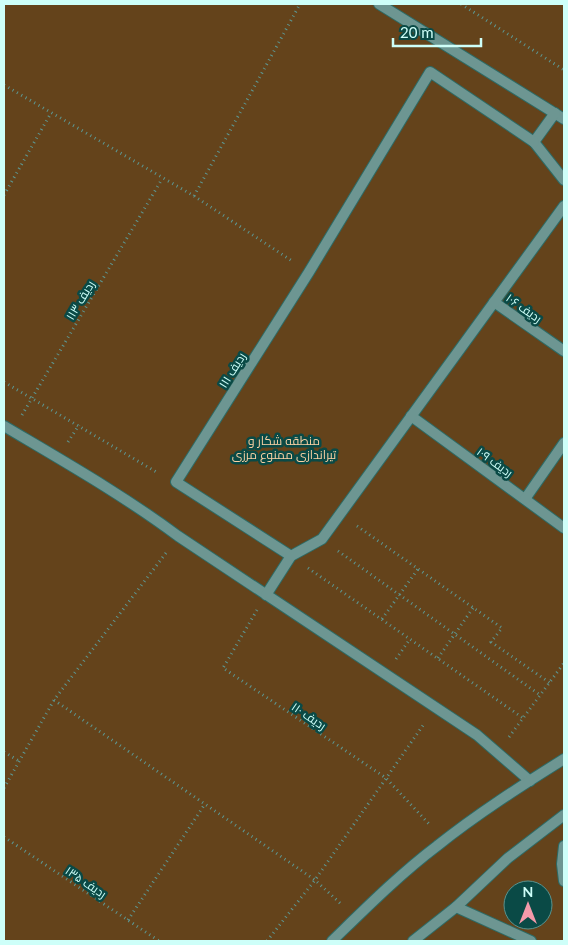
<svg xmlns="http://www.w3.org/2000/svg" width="568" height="945" font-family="Lato,Cairo,sans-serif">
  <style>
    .green { fill: #64431b; fill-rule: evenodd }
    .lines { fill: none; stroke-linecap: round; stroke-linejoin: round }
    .minor-casing { stroke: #2d6b66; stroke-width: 12 }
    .tertiary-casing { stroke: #2d6b66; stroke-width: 12 }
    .path { stroke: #5d9792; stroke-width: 3; stroke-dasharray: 1 4; stroke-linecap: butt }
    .minor { stroke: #6d9692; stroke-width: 10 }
    .tertiary { stroke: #6d9692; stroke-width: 10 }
    .labels { text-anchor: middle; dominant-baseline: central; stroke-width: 5; stroke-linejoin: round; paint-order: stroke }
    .street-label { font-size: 12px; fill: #cefff9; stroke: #0a4a46 }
    .park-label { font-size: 12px; fill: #fdd3a5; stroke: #0a4a46 }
  </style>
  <rect width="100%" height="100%" fill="#0a4a46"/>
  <path class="green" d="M4,4H564V941H4ZM513,890H543V920H513Z"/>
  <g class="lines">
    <defs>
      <g id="minor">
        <polyline points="379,4 564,119"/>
        <polyline points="555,113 534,142 564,180"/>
        <polyline points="494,302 564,351"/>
        <polyline points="411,416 564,528"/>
        <path d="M4,426C63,461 123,495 178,536L477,735L530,781"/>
        <polyline points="525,499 564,443"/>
        <polyline points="291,556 176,482 309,272 430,72 534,142"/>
        <polyline points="266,595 291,556 322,539 564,206"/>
        <polyline points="564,846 562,864 564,881"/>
        <polyline points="456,907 531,941"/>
      </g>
      <g id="tertiary">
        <path d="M332,941C366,908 400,874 437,846C477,814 521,786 564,759"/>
        <polyline points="413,941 456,907 508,858 564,815"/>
      </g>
    </defs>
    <use href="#minor" class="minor-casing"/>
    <use href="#tertiary" class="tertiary-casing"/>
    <g class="path">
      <polyline points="461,4 564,70"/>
      <polyline points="4,85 194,196 292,261"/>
      <polyline points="4,195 51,113"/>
      <polyline points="194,196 300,4"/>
      <polyline points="4,382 158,473"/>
      <polyline points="22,415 162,179"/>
      <polyline points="68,442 79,425"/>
      <polyline points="357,526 502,628 491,642 550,683"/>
      <polyline points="338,551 540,695"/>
      <polyline points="308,568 523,718"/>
      <polyline points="257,610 223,668 386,778 430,825"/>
      <polyline points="382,619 418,569"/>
      <polyline points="438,658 473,608"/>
      <polyline points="396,659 410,639"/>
      <polyline points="54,700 315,880 341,904"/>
      <polyline points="509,737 564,663"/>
      <polyline points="4,752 19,761"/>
      <polyline points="4,788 54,700 166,553"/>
      <polyline points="4,837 159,941"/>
      <polyline points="128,920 205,804"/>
      <polyline points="267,941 315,880 424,724"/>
    </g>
    <use href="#minor" class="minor"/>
    <use href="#tertiary" class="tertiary"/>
  </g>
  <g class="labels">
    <g class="street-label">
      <text transform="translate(80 300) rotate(-59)">ردیف ۱۱۳</text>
      <text transform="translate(524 308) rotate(35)">ردیف ۱۰۶</text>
      <text transform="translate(232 370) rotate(-58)">ردیف ۱۱۱</text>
      <text transform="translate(495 462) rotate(36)">ردیف ۱۰۹</text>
      <text transform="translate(309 716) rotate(34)">ردیف ۱۱۰</text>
      <text transform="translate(86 882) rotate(34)">ردیف ۱۳۵</text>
    </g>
    <g class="park-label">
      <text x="284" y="440">منطقه شکار و<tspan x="284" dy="14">تیراندازی ممنوع مرزی</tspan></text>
    </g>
  </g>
  <rect width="568" height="945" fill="none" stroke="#cefff9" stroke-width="10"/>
  <g transform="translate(528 905)"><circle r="24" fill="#0a4a46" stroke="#58928e"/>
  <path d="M0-4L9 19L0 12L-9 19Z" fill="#f39aaa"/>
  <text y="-8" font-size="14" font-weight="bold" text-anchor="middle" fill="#cefff9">N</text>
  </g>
  <path d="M393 38v8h88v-8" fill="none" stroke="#cefff9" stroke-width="2.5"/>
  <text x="400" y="38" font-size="15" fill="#cefff9" stroke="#0a4a46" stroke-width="4" paint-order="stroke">20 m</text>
</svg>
